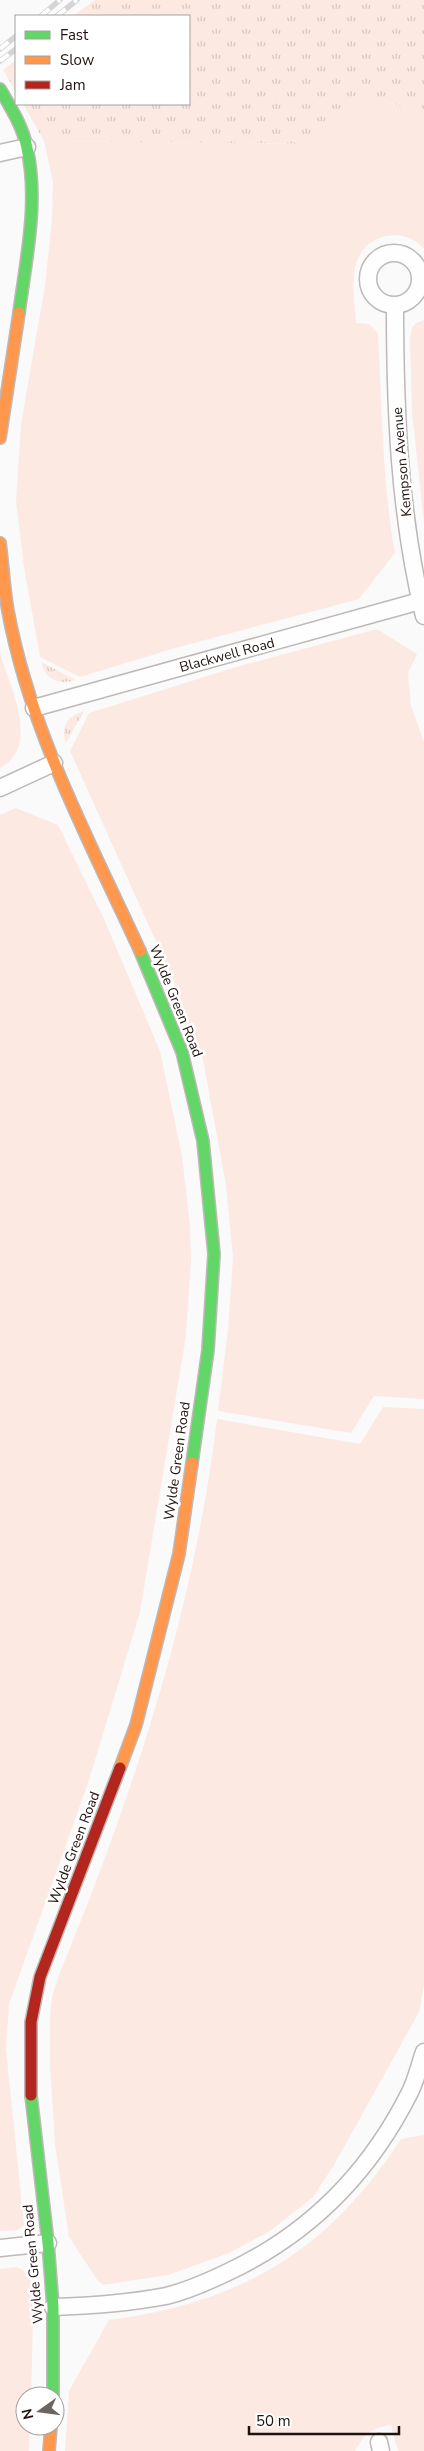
<svg xmlns="http://www.w3.org/2000/svg" width="424" height="2451" font-family="'Nunito Sans',sans-serif">
  <style>
    .grass { fill: url(#grass-tufts) }
    .green { fill: #fce9e2 }
    .lines { fill: none; stroke-linecap: round; stroke-linejoin: round }
    .street-casing { stroke: #beb8b6; stroke-width: 19 }
    .fast-casing { stroke: #beb8b6; stroke-width: 14 }
    .slow-casing { stroke: #beb8b6; stroke-width: 14 }
    .jam-casing { stroke: #beb8b6; stroke-width: 14 }
    .street { stroke: #fefefe; stroke-width: 16 }
    .fast { stroke: #63d668; stroke-width: 11 }
    .slow { stroke: #ff974d; stroke-width: 11 }
    .jam { stroke: #b3261e; stroke-width: 11 }
    .rail-casing { stroke: #d6d5d5; stroke-width: 5.5 }
    .rail { stroke: #fff; stroke-width: 4; stroke-dasharray: 11; stroke-linecap: butt }
    .labels { text-anchor: middle; dominant-baseline: central; stroke-width: 5; stroke-linejoin: round; paint-order: stroke }
    .street-label { font-size: 14px; fill: #1f130f; stroke: #fff }
  </style>
  <defs>
    <pattern id="grass-tufts" width="24" height="20" patternUnits="userSpaceOnUse" patternTransform="scale(1.25)"><rect width="24" height="20" fill="#fce9e2"/><path d="M3 7l-1-3M5 7V3M7 7l1-3M15 17l-1-3M17 17v-4M19 17l1-3" fill="none" stroke="#d8c7c1"/></pattern>
  </defs>
  <rect width="100%" height="100%" fill="#fafafa"/>
  <g class="grass">
    <polygon points="95,0 424,0 424,114 359,92 313,144 44,141 23,104 189,104 189,16 73,16"/>
    <polygon points="16,60 16,92 3,70"/>
    <path d="M41,662L76,680C59,685 46,681 41,662Z"/>
    <path d="M84,711L66,743C60,726 68,716 84,711Z"/>
  </g>
  <g class="green">
    <path d="M359,92L424,114V249C404,225 364,234 356,264C351,282 355,305 356,323L369,324L378,333C382,406 382,481 395,553L359,599L175,648L80,677L40,657L24,567L16,501L21,424L45,286L52,219L53,182L44,141L313,144Z"/>
    <polygon points="424,320 424,524 412,412 410,340 412,328 416,323"/>
    <polygon points="377,629 417,654 408,673 411,706 424,742 424,1399 374,1396 351,1433 218,1411 228,1330 233,1258 226,1185 203,1060 173,979 70,751 89,713 236,667"/>
    <path d="M0,653C10,686 41,747 0,768Z"/>
    <polygon points="16,808 58,825 104,919 160,1051 182,1156 190,1225 191,1262 186,1336 140,1612 88,1783 9,2004 6,2049 24,2225 18,2230 0,2231 0,815"/>
    <path d="M383,1407L424,1409V1985L419,2012L334,2165L313,2197L270,2231L229,2253L168,2275L103,2285L98,2281L69,2237L55,2144L50,2064V2016L52,1997L59,1975C133,1795 194,1612 217,1419L360,1444Z"/>
    <path d="M424,2135V2451H398L391,2425C370,2429 366,2432 355,2451H65L69,2391L109,2320C241,2303 328,2251 401,2139Z"/>
    <polygon points="16,2267 23,2270 34,2287 31,2396 25,2396 25,2426 30,2426 29,2451 0,2451 0,2269"/>
  </g>
  <g class="lines">
    <defs>
      <g id="street">
        <polyline points="0,153 27,147"/>
        <circle cx="394" cy="279" r="26"/>
        <path d="M395,306C395,410 399,514 424,616"/>
        <polyline points="34,708 420,601"/>
        <polyline points="0,788 54,763"/>
        <polyline points="0,2248 48,2243"/>
        <path d="M53,2307C91,2306 129,2303 166,2296C187,2291 207,2282 226,2273C308,2235 368,2175 409,2094C416,2081 419,2066 424,2052"/>
        <polyline points="379,2442 381,2451"/>
      </g>
      <g id="fast">
        <path d="M0,89C11,108 23,127 27,148C39,202 26,259 19,313"/>
        <polyline points="140,951 182,1052 203,1141 214,1254 208,1350 192,1463"/>
        <polyline points="31,2095 48,2243 53,2307 53,2396"/>
      </g>
      <g id="slow">
        <polyline points="0,438 19,313"/>
        <path d="M0,543C3,566 4,589 8,611C30,731 90,842 140,951"/>
        <polyline points="120,1768 136,1725 179,1554 192,1463"/>
        <polyline points="49,2451 51,2426"/>
      </g>
      <polyline id="jam" points="31,2095 31,2022 40,1977 120,1768"/>
    </defs>
    <use href="#street" class="street-casing"/>
    <use href="#fast" class="fast-casing"/>
    <use href="#slow" class="slow-casing"/>
    <use href="#jam" class="jam-casing"/>
    <use href="#street" class="street"/>
    <use href="#fast" class="fast"/>
    <use href="#slow" class="slow"/>
    <use href="#jam" class="jam"/>
    <defs>
      <g id="rail">
        <polyline points="41,16 60,0"/>
        <polyline points="57,16 77,0"/>
        <polyline points="0,49 16,36"/>
        <polyline points="0,61 16,49"/>
      </g>
    </defs>
    <use href="#rail" class="rail-casing"/>
    <use href="#rail" class="rail"/>
  </g>
  <g class="labels">
    <g class="street-label">
      <text transform="translate(402 462) rotate(-95)">Kempson Avenue</text>
      <text transform="translate(227 655) rotate(-15)">Blackwell Road</text>
      <text transform="translate(176 1001) rotate(68)">Wylde Green Road</text>
      <text transform="translate(177 1461) rotate(-82)">Wylde Green Road</text>
      <text transform="translate(74 1848) rotate(-69)">Wylde Green Road</text>
      <text transform="translate(33 2264) rotate(-95)">Wylde Green Road</text>
    </g>
  </g>
  <rect x="15" y="15" width="175" height="90" fill="#ffffff" stroke="#a5a19f"/>
  <rect x="25" y="31" width="25" height="8" fill="#63d668" stroke="#a5a19f"/>
  <text x="60" y="40" font-size="15" fill="#1f130f">Fast</text>
  <rect x="25" y="56" width="25" height="8" fill="#ff974d" stroke="#a5a19f"/>
  <text x="60" y="65" font-size="15" fill="#1f130f">Slow</text>
  <rect x="25" y="81" width="25" height="8" fill="#b3261e" stroke="#a5a19f"/>
  <text x="60" y="90" font-size="15" fill="#1f130f">Jam</text>
  <g transform="translate(40 2411) rotate(256)"><circle r="24" fill="#ffffff" stroke="#a5a19f"/>
  <path d="M0-4L9 19L0 12L-9 19Z" fill="#6c6461"/>
  <text y="-8" font-size="14" font-weight="bold" text-anchor="middle" fill="#1f130f">N</text>
  </g>
  <path d="M249 2426v8h150v-8" fill="none" stroke="#1f130f" stroke-width="2.5"/>
  <text x="256" y="2426" font-size="15" fill="#1f130f" stroke="#ffffff" stroke-width="4" paint-order="stroke">50 m</text>
</svg>
